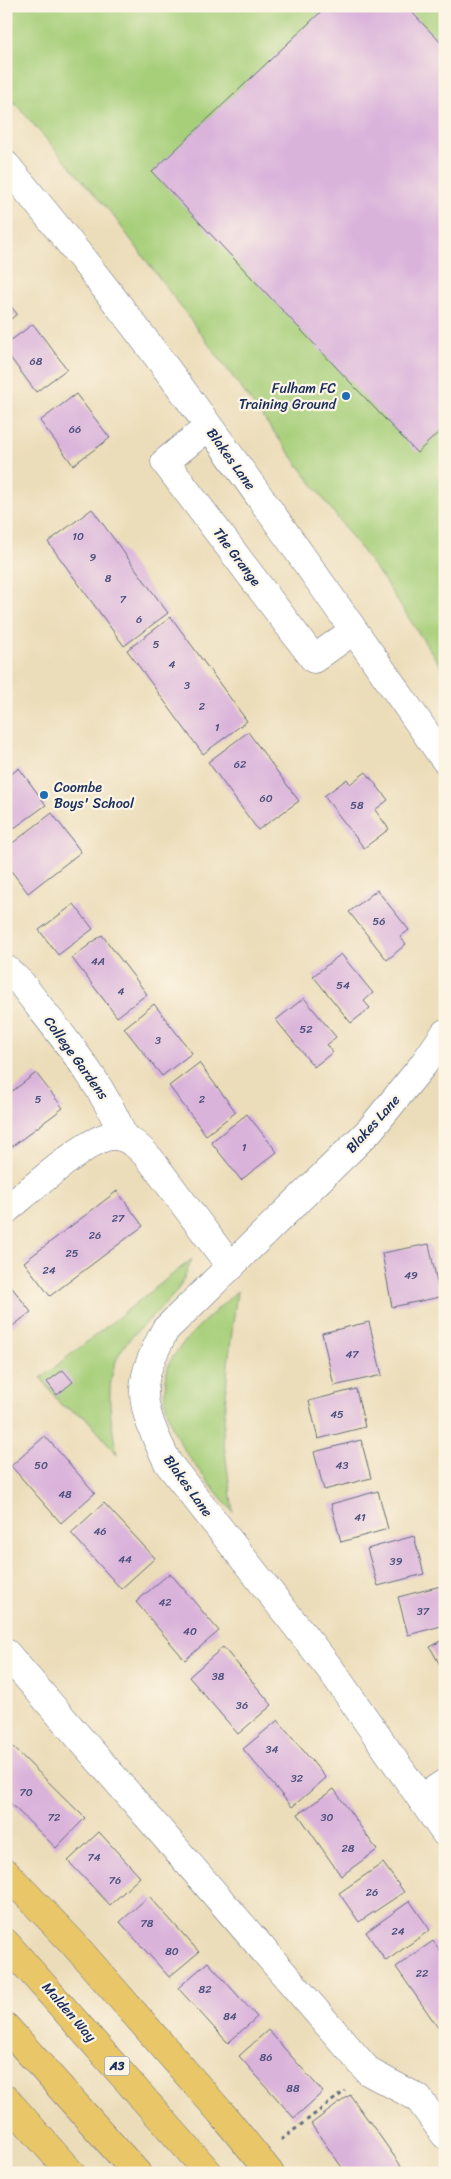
<svg xmlns="http://www.w3.org/2000/svg" width="451" height="2179" font-family="Sriracha,sans-serif">
  <style>
    .green { fill: #a7cf7a; stroke: #617f6c }
    .building { fill: #dab3db }
    .lines { fill: none; stroke-linecap: round; stroke-linejoin: round }
    .minor-casing { stroke: #646c7e; stroke-width: 29 }
    .highway-casing { stroke: #646c7e; stroke-width: 29 }
    .path { stroke: #646c7e; stroke-width: 3; stroke-dasharray: 4 4; stroke-linecap: butt }
    .minor { stroke: #fff; stroke-width: 28 }
    .highway { stroke: #e9c769; stroke-width: 28 }
    .poi-dot { fill: #1f6fb2; stroke: #fcf5e5; stroke-width: 2 }
    .labels { text-anchor: middle; dominant-baseline: central; stroke-width: 4.5; stroke-linejoin: round; paint-order: stroke }
    .number-label { font-size: 11px; fill: #4b507d }
    .shield { fill: #fcf5e5; stroke: #5e6a86; stroke-width: 1 }
    .shield-label { font-size: 12px; font-weight: bold; fill: #1b2f5e }
    .poi-label { font-size: 14px; fill: #1b2f5e; stroke: #fcf5e5; text-anchor: end }
    .street-label { font-size: 14px; fill: #1b2f5e; stroke: #fcf5e5 }
  </style>
  <rect width="100%" height="100%" fill="#fcf5e5"/>
  <filter id="ink" filterUnits="userSpaceOnUse"><feTurbulence type="fractalNoise" baseFrequency=".02" numOctaves="2"/><feDisplacementMap in="SourceGraphic" scale="10" xChannelSelector="R" yChannelSelector="G"/><feConvolveMatrix kernelMatrix="1 2 1 2 8 2 1 2 1" color-interpolation-filters="sRGB"/></filter>
  <filter id="wash" filterUnits="userSpaceOnUse"><feTurbulence type="fractalNoise" baseFrequency=".0096" numOctaves="4" result="noise"/><feDisplacementMap in="SourceGraphic" scale="20" xChannelSelector="R" yChannelSelector="G"/><feGaussianBlur stdDeviation="1.12" result="paint"/><feColorMatrix in="noise" values="0 0 0 0 0 0 0 0 0 0 0 0 0 0 0 0 0 1.4 0 .05"/><feComposite in="paint" operator="in"/></filter>
  <g filter="url(#wash)">
    <rect width="100%" height="100%" fill="#ecddba"/>
    <g class="green">
      <polygon points="6,6 445,6 445,673 383,579 111,213 6,93"/>
      <path d="M192,1259C188,1267 186,1276 181,1284C169,1305 145,1321 129,1340C101,1371 110,1418 117,1454L86,1418L61,1405L41,1378Z"/>
      <path d="M237,1291L228,1364L223,1436L233,1512C203,1474 157,1431 166,1379C167,1373 167,1365 171,1360C187,1333 215,1313 237,1291Z"/>
    </g>
    <g id="blocks">
      <g class="building">
        <polygon points="327,6 406,6 445,47 445,426 417,453 152,172"/>
        <polygon points="6,300 17,314 6,323"/>
        <polygon points="33,324 67,369 36,392 6,352 6,344"/>
        <polygon points="76,394 110,438 73,465 40,421"/>
        <polygon points="92,509 168,613 124,646 48,542"/>
        <polygon points="171,617 247,721 203,754 127,650"/>
        <polygon points="248,732 299,801 258,830 208,762"/>
        <polygon points="19,768 46,805 6,834 6,778"/>
        <polygon points="366,772 388,800 375,810 389,829 364,848 324,796 347,779 350,784"/>
        <polygon points="52,813 81,852 28,893 6,864 6,848"/>
        <polygon points="377,890 409,930 400,937 406,944 387,960 349,912"/>
        <polygon points="74,904 93,929 58,955 39,930"/>
        <polygon points="102,935 147,994 117,1017 72,958"/>
        <polygon points="341,954 373,993 364,1001 370,1008 351,1023 313,976"/>
        <polygon points="304,998 336,1037 327,1045 333,1052 314,1067 276,1020"/>
        <polygon points="154,1004 192,1053 162,1076 124,1028"/>
        <polygon points="199,1063 236,1112 206,1135 169,1086"/>
        <polygon points="36,1073 63,1108 6,1151 6,1096"/>
        <polygon points="247,1114 277,1152 241,1180 211,1142"/>
        <polygon points="117,1191 143,1226 50,1296 24,1262"/>
        <polygon points="429,1244 440,1297 392,1307 382,1253"/>
        <polygon points="6,1280 31,1312 6,1331"/>
        <polygon points="369,1322 382,1375 334,1386 322,1333"/>
        <polygon points="63,1370 73,1382 57,1395 47,1382"/>
        <polygon points="356,1389 365,1427 318,1439 309,1401"/>
        <polygon points="45,1436 95,1493 61,1523 11,1466"/>
        <polygon points="361,1440 371,1478 324,1490 314,1452"/>
        <polygon points="378,1491 388,1529 341,1542 331,1504"/>
        <polygon points="104,1503 155,1558 121,1589 71,1533"/>
        <polygon points="414,1536 424,1574 378,1586 367,1549"/>
        <polygon points="170,1573 219,1631 185,1660 136,1602"/>
        <polygon points="445,1585 445,1625 408,1635 398,1597"/>
        <polygon points="445,1639 445,1674 430,1647"/>
        <polygon points="223,1647 272,1705 238,1734 189,1677"/>
        <polygon points="278,1720 326,1778 292,1807 243,1749"/>
        <polygon points="6,1740 85,1818 56,1848 6,1799"/>
        <polygon points="334,1789 377,1850 341,1876 298,1814"/>
        <polygon points="99,1832 140,1877 110,1905 68,1861"/>
        <polygon points="383,1863 404,1892 359,1922 339,1893"/>
        <polygon points="149,1896 199,1952 169,1977 120,1922"/>
        <polygon points="410,1901 430,1930 386,1961 366,1932"/>
        <polygon points="433,1941 445,1958 445,2024 439,2029 396,1967"/>
        <polygon points="208,1962 257,2017 228,2043 178,1988"/>
        <polygon points="268,2030 323,2092 294,2118 239,2056"/>
        <polygon points="350,2095 382,2139 406,2173 346,2173 311,2124"/>
      </g>
    </g>
  </g>
  <g filter="url(#ink)">
    <use href="#blocks" fill-opacity="0" stroke="#646c7e" stroke-width="1"/>
    <g class="lines">
      <defs>
        <g id="minor">
          <path d="M6,165C165,354 303,559 445,760"/>
          <polyline points="208,427 165,462 314,659 353,631"/>
          <path d="M6,969L21,983C58,1032 101,1079 124,1138"/>
          <path d="M445,1033L423,1065L369,1131L165,1330C156,1348 145,1368 144,1389C143,1414 158,1442 168,1463L331,1670L445,1833"/>
          <path d="M6,1210C27,1193 88,1138 111,1136C128,1135 140,1148 150,1159L231,1267"/>
          <polyline points="6,1653 369,2072 418,2098 445,2135"/>
          <polyline points="422,1798 445,1783"/>
        </g>
        <g id="highway">
          <polyline points="6,1873 72,1942 222,2114 270,2173"/>
          <polyline points="6,1943 209,2173"/>
          <polyline points="6,2027 137,2173"/>
          <polyline points="6,2099 71,2173"/>
        </g>
      </defs>
      <use href="#minor" class="minor-casing"/>
      <use href="#highway" class="highway-casing"/>
      <polyline class="path" points="281,2140 345,2091"/>
      <use href="#minor" class="minor"/>
      <use href="#highway" class="highway"/>
    </g>
  </g>
  <g class="poi-dot">
    <circle cx="346" cy="396" r="5"/>
    <circle cx="44" cy="795" r="5"/>
  </g>
  <g class="labels">
    <g class="number-label">
      <text x="36" y="361">68</text>
      <text x="75" y="429">66</text>
      <text x="78" y="536">10</text>
      <text x="93" y="557">9</text>
      <text x="108" y="578">8</text>
      <text x="123" y="599">7</text>
      <text x="139" y="619">6</text>
      <text x="156" y="644">5</text>
      <text x="172" y="664">4</text>
      <text x="187" y="685">3</text>
      <text x="202" y="706">2</text>
      <text x="217" y="727">1</text>
      <text x="240" y="764">62</text>
      <text x="266" y="798">60</text>
      <text x="357" y="805">58</text>
      <text x="379" y="921">56</text>
      <text x="98" y="961">4A</text>
      <text x="343" y="985">54</text>
      <text x="121" y="991">4</text>
      <text x="306" y="1029">52</text>
      <text x="158" y="1040">3</text>
      <text x="38" y="1099">5</text>
      <text x="202" y="1099">2</text>
      <text x="244" y="1147">1</text>
      <text x="118" y="1218">27</text>
      <text x="95" y="1235">26</text>
      <text x="72" y="1253">25</text>
      <text x="49" y="1270">24</text>
      <text x="411" y="1275">49</text>
      <text x="352" y="1354">47</text>
      <text x="337" y="1414">45</text>
      <text x="41" y="1465">50</text>
      <text x="342" y="1465">43</text>
      <text x="65" y="1494">48</text>
      <text x="360" y="1517">41</text>
      <text x="100" y="1531">46</text>
      <text x="125" y="1559">44</text>
      <text x="396" y="1561">39</text>
      <text x="165" y="1602">42</text>
      <text x="423" y="1611">37</text>
      <text x="190" y="1631">40</text>
      <text x="218" y="1676">38</text>
      <text x="242" y="1705">36</text>
      <text x="272" y="1749">34</text>
      <text x="297" y="1778">32</text>
      <text x="26" y="1792">70</text>
      <text x="54" y="1817">72</text>
      <text x="327" y="1817">30</text>
      <text x="348" y="1848">28</text>
      <text x="94" y="1857">74</text>
      <text x="115" y="1880">76</text>
      <text x="372" y="1892">26</text>
      <text x="147" y="1923">78</text>
      <text x="398" y="1931">24</text>
      <text x="172" y="1951">80</text>
      <text x="422" y="1973">22</text>
      <text x="205" y="1989">82</text>
      <text x="230" y="2016">84</text>
      <text x="266" y="2057">86</text>
      <text x="293" y="2088">88</text>
    </g>
    <rect class="shield" x="104.5" y="2056.5" width="25" height="19" rx="4"/>
    <g class="shield-label">
      <text x="117" y="2066">A3</text>
    </g>
    <g class="poi-label">
      <text x="336" y="388">Fulham FC<tspan x="336" dy="16">Training Ground</tspan></text>
      <text x="54" y="787" text-anchor="start">Coombe<tspan x="54" dy="16">Boys' School</tspan></text>
    </g>
    <g class="street-label">
      <text transform="translate(231 459) rotate(54)">Blakes Lane</text>
      <text transform="translate(237 557) rotate(53)">The Grange</text>
      <text transform="translate(76 1058) rotate(54)">College Gardens</text>
      <text transform="translate(373 1124) rotate(-48)">Blakes Lane</text>
      <text transform="translate(188 1486) rotate(54)">Blakes Lane</text>
      <text transform="translate(69 2012) rotate(49)">Malden Way</text>
    </g>
  </g>
  <rect width="451" height="2179" fill="none" stroke="#fcf5e5" stroke-width="25"/>
</svg>
